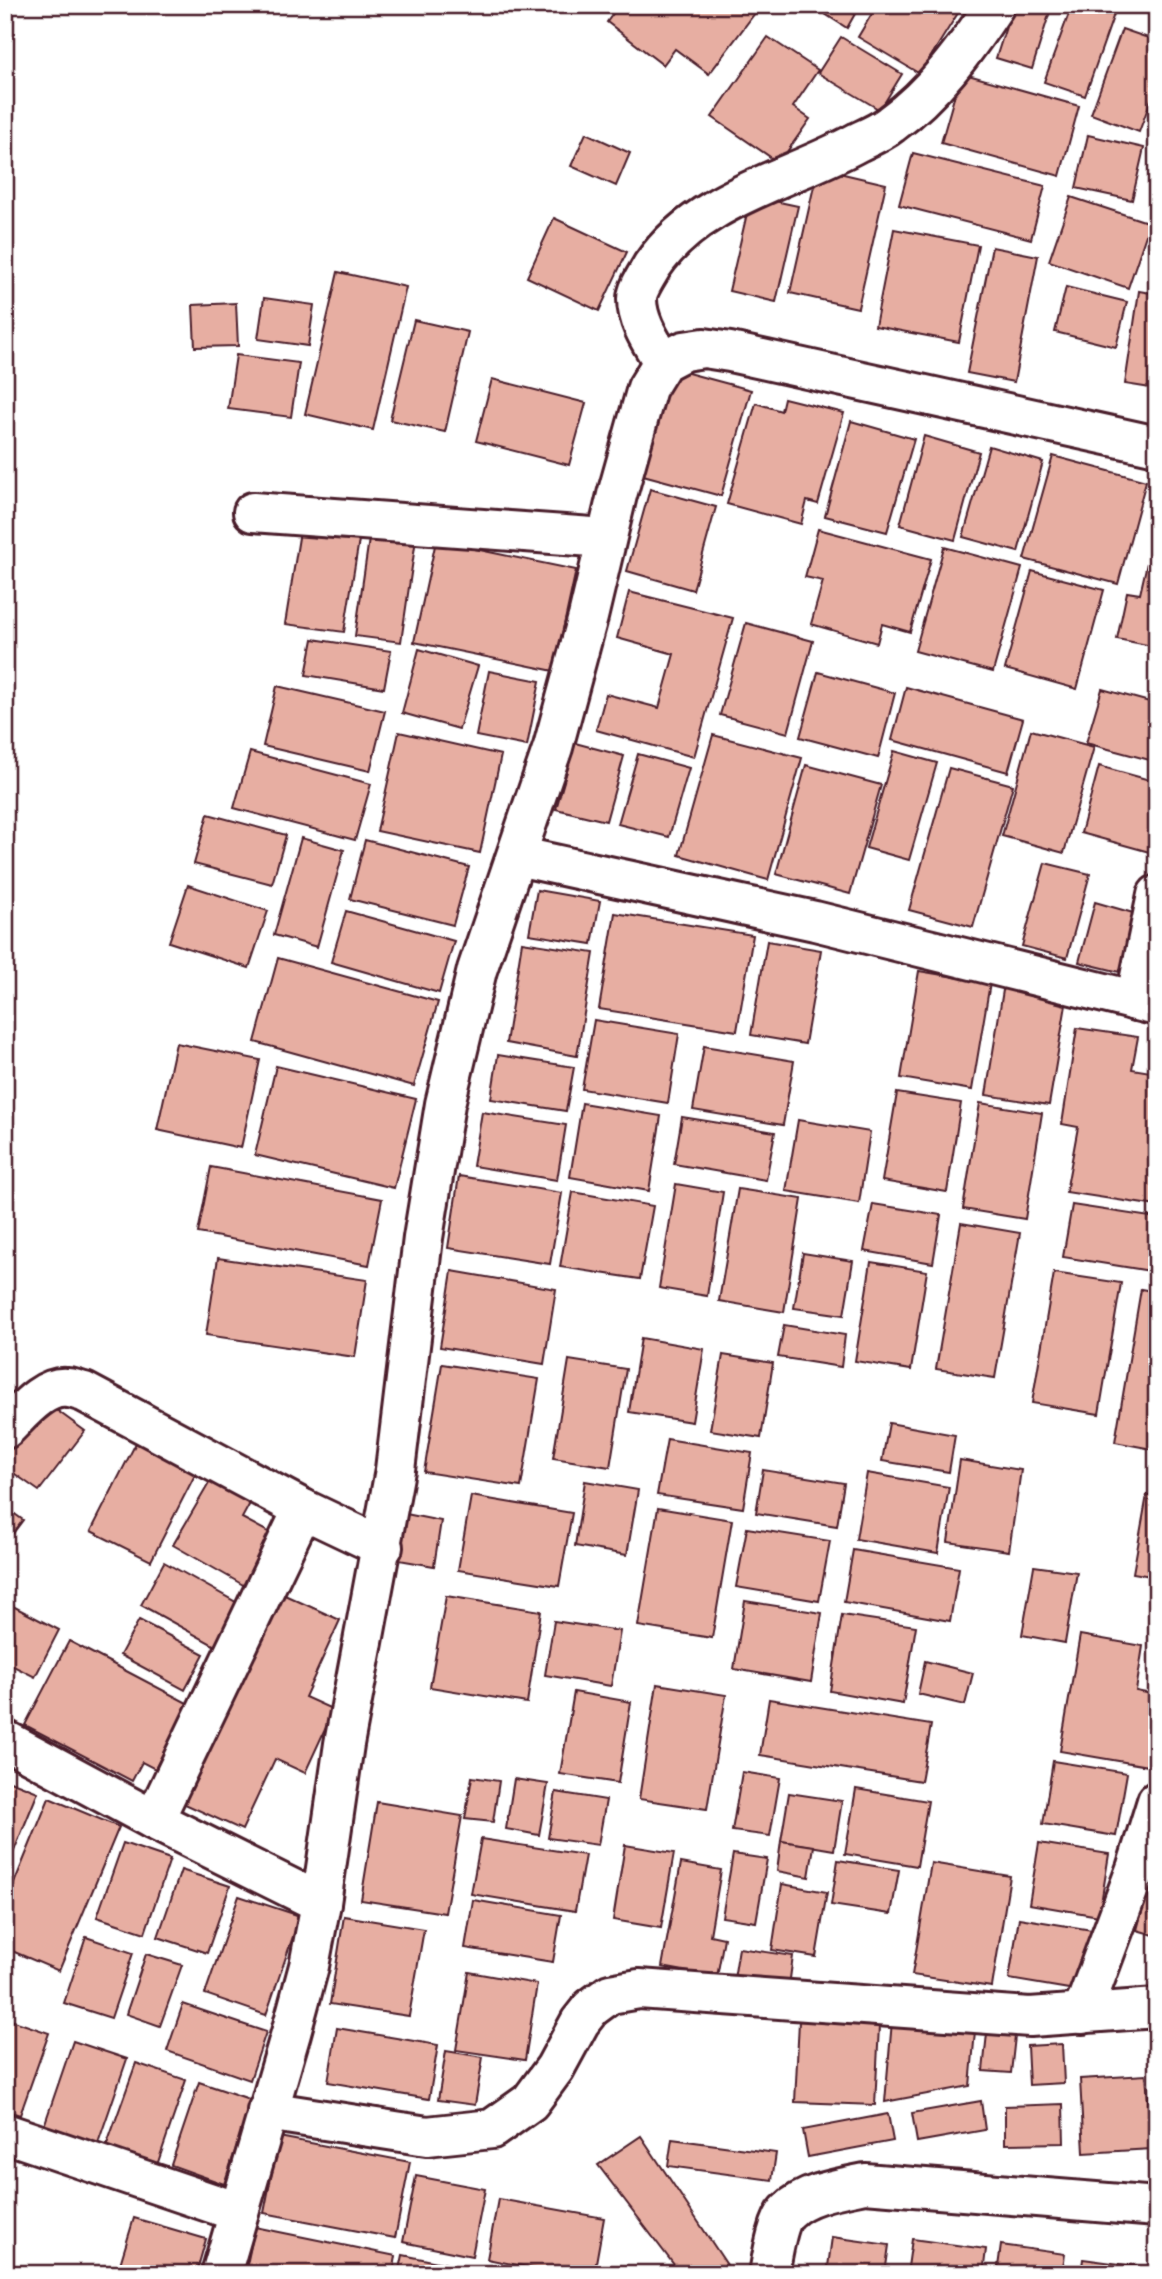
<svg xmlns="http://www.w3.org/2000/svg" width="1162" height="2279" font-family="'Patrick Hand',sans-serif">
  <style>
    .building { fill: #e7aea2; stroke: #4a1f2b; stroke-width: 2 }
    .lines { fill: none; stroke-linecap: round; stroke-linejoin: round }
    .minor-casing { stroke: #4a1f2b; stroke-width: 44 }
    .minor { stroke: #fff; stroke-width: 38 }
  </style>
  <rect width="100%" height="100%" fill="#fff"/>
  <filter id="ink" filterUnits="userSpaceOnUse"><feTurbulence type="fractalNoise" baseFrequency=".0143" numOctaves="2"/><feDisplacementMap in="SourceGraphic" scale="14" xChannelSelector="R" yChannelSelector="G"/><feConvolveMatrix kernelMatrix="1 2 1 2 8 2 1 2 1" color-interpolation-filters="sRGB"/></filter>
  <g filter="url(#ink)">
    <g class="building">
      <polygon points="619,5 761,5 709,74 675,49 663,65 607,22"/>
      <polygon points="811,5 860,5 847,28"/>
      <polygon points="877,5 963,5 920,74 858,37"/>
      <polygon points="1013,5 1052,5 1032,69 996,58"/>
      <polygon points="1072,5 1091,5 1114,14 1085,96 1044,82"/>
      <polygon points="1122,29 1157,41 1157,83 1139,132 1091,114"/>
      <polygon points="768,37 818,70 793,107 810,119 779,163 712,117"/>
      <polygon points="841,37 902,74 880,110 818,73"/>
      <polygon points="961,73 1079,106 1060,176 941,143"/>
      <polygon points="586,133 630,153 616,186 571,166"/>
      <polygon points="1088,135 1144,148 1132,200 1076,188"/>
      <polygon points="913,153 1045,186 1031,239 899,205"/>
      <polygon points="818,168 886,184 858,308 790,293"/>
      <polygon points="751,196 798,206 776,302 729,291"/>
      <polygon points="1071,197 1150,223 1128,288 1049,261"/>
      <polygon points="554,218 627,252 599,311 527,277"/>
      <polygon points="894,229 978,245 959,342 875,326"/>
      <polygon points="992,247 1038,256 1014,382 967,373"/>
      <polygon points="338,272 406,287 373,430 305,414"/>
      <polygon points="1066,287 1127,302 1116,347 1055,332"/>
      <polygon points="1139,291 1157,294 1157,389 1125,384"/>
      <polygon points="264,298 314,305 308,346 258,339"/>
      <polygon points="236,303 238,346 195,347 193,305"/>
      <polygon points="414,320 468,332 445,432 390,420"/>
      <polygon points="236,355 299,363 291,417 228,409"/>
      <polygon points="673,369 751,390 721,496 643,475"/>
      <polygon points="492,379 586,403 569,465 476,441"/>
      <polygon points="784,398 844,413 818,504 807,501 801,524 727,504 756,403 781,411"/>
      <polygon points="851,421 914,439 887,532 825,516"/>
      <polygon points="924,436 979,452 955,540 900,525"/>
      <polygon points="989,446 1043,462 1018,552 963,537"/>
      <polygon points="1053,456 1146,481 1118,584 1024,559"/>
      <polygon points="650,489 716,507 693,590 627,571"/>
      <polygon points="1157,519 1157,647 1117,639 1127,592 1140,594"/>
      <polygon points="301,525 360,534 344,632 285,624"/>
      <polygon points="818,529 931,559 910,632 882,624 877,643 811,624 823,581 805,577"/>
      <polygon points="370,532 416,539 401,642 355,636"/>
      <polygon points="436,541 576,570 554,671 414,642"/>
      <polygon points="944,547 1022,568 993,672 915,651"/>
      <polygon points="1032,571 1104,590 1077,689 1005,669"/>
      <polygon points="629,592 733,618 694,757 596,730 606,694 659,708 674,654 617,638"/>
      <polygon points="746,623 813,641 788,733 720,715"/>
      <polygon points="313,639 391,651 384,688 306,675"/>
      <polygon points="419,649 478,666 459,729 402,713"/>
      <polygon points="489,671 540,681 527,746 476,736"/>
      <polygon points="818,672 895,693 878,758 800,737"/>
      <polygon points="277,686 385,711 370,771 263,746"/>
      <polygon points="906,687 1023,719 1008,772 892,740"/>
      <polygon points="1102,689 1157,704 1157,762 1086,743"/>
      <polygon points="1031,730 1094,747 1064,853 1002,836"/>
      <polygon points="399,732 501,755 480,853 377,831"/>
      <polygon points="713,735 802,758 768,880 679,855"/>
      <polygon points="575,743 624,756 606,821 556,809"/>
      <polygon points="894,751 937,763 909,860 866,848"/>
      <polygon points="250,752 371,784 355,840 234,808"/>
      <polygon points="638,754 689,768 669,837 618,824"/>
      <polygon points="806,765 881,785 850,894 776,874"/>
      <polygon points="1099,766 1157,782 1157,840 1153,853 1081,833"/>
      <polygon points="949,768 1013,785 973,927 909,910"/>
      <polygon points="208,814 286,835 272,884 194,864"/>
      <polygon points="301,838 344,850 317,947 274,935"/>
      <polygon points="365,840 469,867 453,925 350,899"/>
      <polygon points="1045,863 1090,874 1067,958 1022,946"/>
      <polygon points="188,885 268,911 249,968 169,942"/>
      <polygon points="537,890 600,901 592,944 529,934"/>
      <polygon points="1095,902 1140,915 1124,973 1079,962"/>
      <polygon points="346,911 454,941 439,993 331,962"/>
      <polygon points="615,913 753,935 737,1031 599,1009"/>
      <polygon points="767,941 821,950 805,1044 751,1035"/>
      <polygon points="522,942 594,953 577,1056 506,1043"/>
      <polygon points="278,958 438,1002 414,1086 255,1042"/>
      <polygon points="919,971 990,983 972,1090 901,1078"/>
      <polygon points="1004,984 1068,993 1049,1105 986,1095"/>
      <polygon points="594,1020 679,1034 668,1103 582,1089"/>
      <polygon points="1077,1028 1138,1037 1132,1069 1157,1073 1157,1206 1066,1192 1078,1127 1062,1124"/>
      <polygon points="176,1043 260,1060 241,1148 157,1130"/>
      <polygon points="704,1046 794,1061 783,1125 693,1110"/>
      <polygon points="498,1055 574,1067 566,1111 491,1099"/>
      <polygon points="276,1066 416,1099 394,1188 255,1155"/>
      <polygon points="897,1093 961,1103 947,1192 882,1181"/>
      <polygon points="582,1103 661,1116 649,1191 570,1177"/>
      <polygon points="980,1103 1042,1113 1025,1219 963,1209"/>
      <polygon points="482,1112 566,1125 557,1180 473,1166"/>
      <polygon points="682,1117 775,1132 766,1180 674,1164"/>
      <polygon points="798,1120 870,1132 859,1203 786,1191"/>
      <polygon points="211,1167 382,1199 369,1265 198,1233"/>
      <polygon points="459,1176 562,1193 550,1264 448,1248"/>
      <polygon points="676,1184 723,1192 707,1296 659,1288"/>
      <polygon points="738,1189 802,1199 784,1312 719,1301"/>
      <polygon points="573,1192 653,1206 640,1279 560,1267"/>
      <polygon points="873,1204 941,1215 933,1263 864,1251"/>
      <polygon points="1072,1205 1157,1218 1157,1272 1063,1257"/>
      <polygon points="961,1223 1020,1233 995,1378 936,1369"/>
      <polygon points="803,1253 853,1261 844,1315 794,1308"/>
      <polygon points="218,1258 367,1280 355,1357 206,1335"/>
      <polygon points="871,1262 927,1271 911,1370 855,1361"/>
      <polygon points="452,1271 556,1289 544,1364 440,1347"/>
      <polygon points="1054,1273 1121,1283 1099,1414 1032,1403"/>
      <polygon points="1141,1289 1157,1292 1157,1450 1115,1442"/>
      <polygon points="784,1325 845,1335 841,1367 778,1357"/>
      <polygon points="641,1338 704,1349 692,1422 629,1412"/>
      <polygon points="723,1355 773,1363 761,1438 710,1430"/>
      <polygon points="569,1360 626,1369 610,1467 553,1458"/>
      <polygon points="442,1364 539,1379 521,1487 424,1472"/>
      <polygon points="44,1401 85,1431 39,1491 5,1467 5,1452"/>
      <polygon points="889,1423 955,1435 949,1472 882,1461"/>
      <polygon points="139,1437 199,1467 151,1561 91,1531"/>
      <polygon points="667,1439 752,1453 743,1508 657,1495"/>
      <polygon points="960,1460 1021,1470 1009,1551 948,1542"/>
      <polygon points="763,1470 844,1483 837,1526 756,1513"/>
      <polygon points="215,1473 254,1496 242,1518 274,1535 245,1586 173,1545"/>
      <polygon points="867,1473 949,1487 938,1553 856,1539"/>
      <polygon points="585,1481 638,1490 627,1555 575,1546"/>
      <polygon points="1147,1495 1157,1496 1157,1577 1133,1573"/>
      <polygon points="471,1496 572,1513 559,1586 458,1570"/>
      <polygon points="5,1507 23,1520 5,1544"/>
      <polygon points="658,1508 732,1520 712,1638 638,1626"/>
      <polygon points="406,1514 441,1521 434,1566 399,1560"/>
      <polygon points="747,1528 830,1541 819,1601 736,1587"/>
      <polygon points="853,1550 959,1568 950,1621 844,1602"/>
      <polygon points="164,1562 241,1605 217,1647 141,1605"/>
      <polygon points="1034,1566 1077,1572 1065,1643 1022,1635"/>
      <polygon points="269,1588 340,1620 305,1697 334,1710 305,1773 275,1759 242,1830 174,1799"/>
      <polygon points="446,1596 541,1611 527,1703 430,1687"/>
      <polygon points="745,1601 822,1613 811,1682 734,1669"/>
      <polygon points="5,1602 59,1630 35,1677 5,1662"/>
      <polygon points="842,1615 916,1626 903,1704 830,1691"/>
      <polygon points="139,1620 204,1654 185,1690 120,1655"/>
      <polygon points="554,1621 620,1631 611,1686 545,1675"/>
      <polygon points="1080,1635 1143,1646 1136,1691 1157,1695 1157,1718 1148,1766 1060,1751"/>
      <polygon points="69,1641 189,1704 155,1769 142,1762 132,1781 25,1725"/>
      <polygon points="925,1661 973,1673 965,1705 918,1694"/>
      <polygon points="657,1684 726,1695 707,1809 639,1799"/>
      <polygon points="574,1692 631,1702 618,1783 560,1774"/>
      <polygon points="769,1699 931,1725 921,1781 760,1755"/>
      <polygon points="1053,1761 1127,1773 1116,1836 1043,1824"/>
      <polygon points="742,1772 780,1778 770,1836 732,1831"/>
      <polygon points="472,1777 499,1781 493,1822 465,1819"/>
      <polygon points="5,1779 38,1792 5,1873"/>
      <polygon points="514,1779 548,1784 539,1835 506,1829"/>
      <polygon points="856,1789 928,1801 917,1866 845,1854"/>
      <polygon points="556,1792 606,1800 598,1845 548,1838"/>
      <polygon points="789,1793 842,1801 834,1850 781,1841"/>
      <polygon points="49,1798 119,1827 59,1971 5,1948 5,1897 8,1898"/>
      <polygon points="377,1802 462,1816 445,1913 361,1900"/>
      <polygon points="481,1839 585,1855 575,1911 471,1894"/>
      <polygon points="781,1841 814,1846 809,1877 777,1871"/>
      <polygon points="123,1843 170,1859 145,1933 97,1917"/>
      <polygon points="1039,1843 1109,1854 1099,1916 1029,1904"/>
      <polygon points="625,1845 674,1853 661,1928 613,1920"/>
      <polygon points="733,1854 767,1859 756,1922 722,1917"/>
      <polygon points="1157,1855 1157,1936 1137,1930"/>
      <polygon points="838,1860 899,1870 891,1914 831,1905"/>
      <polygon points="681,1863 721,1870 710,1935 724,1938 717,1977 662,1967"/>
      <polygon points="931,1863 1010,1876 992,1987 912,1975"/>
      <polygon points="181,1870 230,1886 207,1953 158,1937"/>
      <polygon points="782,1884 827,1892 816,1957 772,1950"/>
      <polygon points="239,1896 300,1916 266,2015 205,1994"/>
      <polygon points="473,1900 561,1915 553,1962 465,1948"/>
      <polygon points="344,1916 424,1929 409,2016 330,2004"/>
      <polygon points="1019,1918 1092,1930 1081,1991 1009,1979"/>
      <polygon points="86,1937 133,1953 111,2018 64,2003"/>
      <polygon points="739,1948 793,1956 788,1994 733,1985"/>
      <polygon points="146,1954 182,1965 160,2026 126,2014"/>
      <polygon points="469,1972 537,1984 525,2060 456,2050"/>
      <polygon points="183,2004 266,2032 250,2080 167,2051"/>
      <polygon points="5,2018 49,2033 20,2115 5,2110"/>
      <polygon points="799,2021 879,2026 875,2105 795,2102"/>
      <polygon points="892,2021 975,2031 970,2086 885,2102"/>
      <polygon points="988,2024 1016,2027 1011,2073 983,2071"/>
      <polygon points="337,2028 438,2045 429,2099 328,2082"/>
      <polygon points="73,2041 127,2059 97,2146 43,2129"/>
      <polygon points="1062,2044 1064,2083 1029,2085 1027,2046"/>
      <polygon points="446,2051 483,2057 475,2105 438,2100"/>
      <polygon points="136,2063 186,2080 156,2168 105,2150"/>
      <polygon points="1146,2075 1152,2149 1084,2153 1080,2079"/>
      <polygon points="199,2082 252,2100 224,2184 171,2165"/>
      <polygon points="981,2101 985,2130 917,2142 912,2113"/>
      <polygon points="1063,2104 1064,2143 1005,2144 1005,2106"/>
      <polygon points="888,2114 893,2141 808,2157 803,2130"/>
      <polygon points="641,2136 733,2274 681,2274 598,2165"/>
      <polygon points="279,2137 410,2162 395,2238 264,2213"/>
      <polygon points="672,2139 776,2153 772,2180 668,2166"/>
      <polygon points="416,2176 485,2189 472,2256 403,2242"/>
      <polygon points="498,2199 604,2218 594,2274 562,2274 487,2259"/>
      <polygon points="134,2218 206,2239 196,2274 117,2274"/>
      <polygon points="255,2227 396,2256 393,2274 245,2274"/>
      <polygon points="832,2237 889,2245 885,2274 827,2274"/>
      <polygon points="912,2239 986,2249 983,2274 907,2274"/>
      <polygon points="1001,2245 1065,2254 1062,2274 997,2274"/>
      <polygon points="403,2255 496,2274 399,2274"/>
      <polygon points="1083,2259 1150,2268 1149,2274 1081,2274"/>
    </g>
    <g class="lines">
      <defs>
        <g id="minor">
          <path d="M663,362C652,343 637,322 637,299C637,289 647,275 652,266C699,197 789,180 858,142C869,137 881,132 891,124C934,93 966,49 995,5"/>
          <polyline points="253,512 606,538"/>
          <polyline points="517,856 815,921 1157,1006"/>
          <polyline points="1135,1001 1157,895"/>
          <path d="M5,1429C21,1414 43,1385 67,1388C73,1388 79,1391 84,1392L303,1509L383,1547"/>
          <polyline points="5,1740 154,1820 321,1903"/>
          <polyline points="154,1820 303,1509"/>
          <polyline points="1082,2014 1136,1869 1157,1801"/>
          <polyline points="267,2111 427,2136 492,2129 530,2102 555,2068 580,2022 591,2008 610,1994 639,1989 1030,2017 1157,2008"/>
          <polyline points="5,2133 238,2212"/>
          <polyline points="221,2274 291,2033 309,1966 321,1903 344,1744 395,1470 423,1238 445,1104 477,970 553,747 588,617 617,495 647,388 663,362 684,351 704,348 730,352 1157,446"/>
          <path d="M769,2274C772,2259 777,2221 788,2211C806,2193 841,2188 865,2183L1157,2207"/>
        </g>
      </defs>
      <use href="#minor" class="minor-casing"/>
      <use href="#minor" class="minor"/>
    </g>
  </g>
  <rect width="1162" height="2279" fill="none" stroke="#fff" stroke-width="28"/>
  <rect x="14" y="14" width="1134" height="2251" fill="none" stroke="#4a1f2b" stroke-width="2.5" filter="url(#ink)"/>
</svg>
